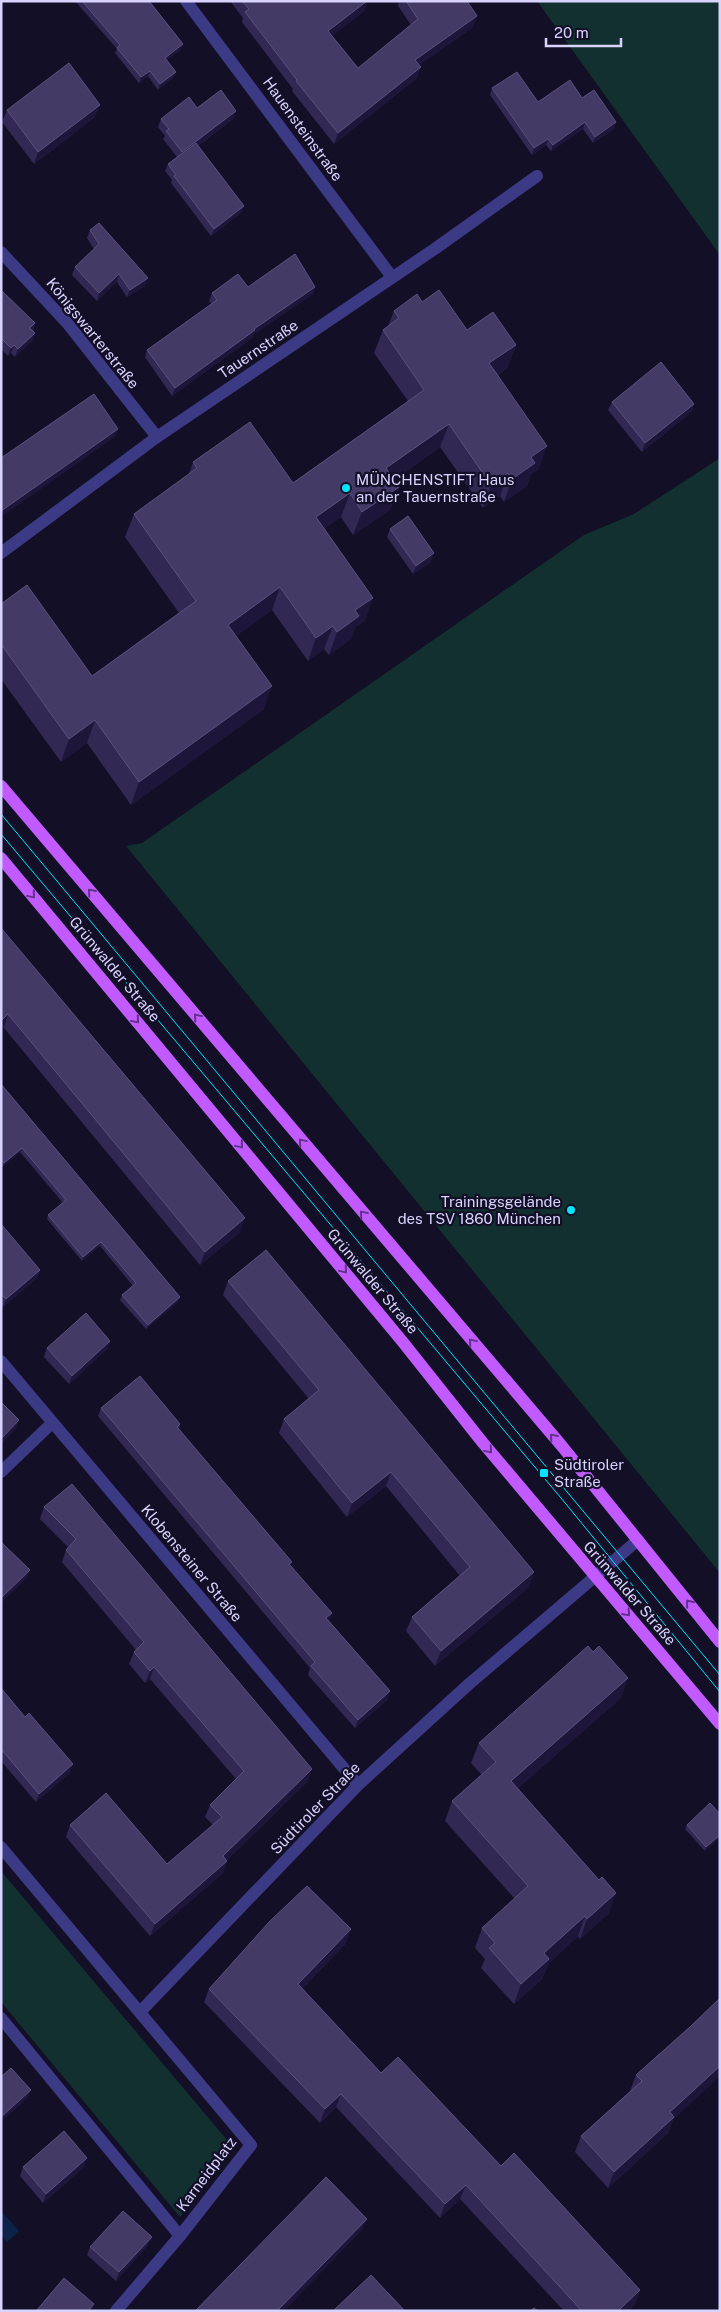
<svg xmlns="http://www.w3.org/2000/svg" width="721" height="2312" font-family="'Public Sans',sans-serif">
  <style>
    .green { fill: #12302f }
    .water { fill: #0c2248 }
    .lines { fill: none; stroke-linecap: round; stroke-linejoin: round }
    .minor { stroke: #3d3a85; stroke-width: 12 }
    .major { stroke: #c25bff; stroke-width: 12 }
    .tram { stroke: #00e5ff; stroke-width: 1 }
    .wall { fill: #312854 }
    .shaded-wall { fill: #1d163a }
    .building { fill: #433a66; stroke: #5a527e }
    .oneway { stroke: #623188 }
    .poi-dot { fill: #00e5ff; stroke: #130f26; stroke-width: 2 }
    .labels { text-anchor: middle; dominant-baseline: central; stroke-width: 4.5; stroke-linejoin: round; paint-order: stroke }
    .street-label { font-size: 15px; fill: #d9d4ff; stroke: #130f26 }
    .poi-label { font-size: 15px; fill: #d9d4ff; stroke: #130f26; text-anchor: start }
  </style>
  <rect width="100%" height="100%" fill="#130f26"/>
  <g class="green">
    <polygon points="537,1 720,1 720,255"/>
    <polygon points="720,458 720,1573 126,846 142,843 584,535 634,514"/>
    <polygon points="1,1871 232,2146 180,2217 1,2002"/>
  </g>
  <polygon class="water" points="3,2213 19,2231 7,2242 1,2235 1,2215"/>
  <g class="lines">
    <g class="minor">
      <polyline points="186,1 392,277"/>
      <polyline points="1,252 68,324 157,437"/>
      <polyline points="1,553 157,437 436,248 537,176"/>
      <polyline points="1,1361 358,1785"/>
      <polyline points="1,1472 52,1423"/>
      <polyline points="1,1847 251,2145 180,2236 116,2311"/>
      <polyline points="140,2012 358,1785 469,1684 638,1540"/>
      <polyline points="1,2018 180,2236"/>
    </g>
    <g class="major">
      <polyline points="1,786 561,1445 720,1642"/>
      <polyline points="1,858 402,1341 483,1443 720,1724"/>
    </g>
    <g class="tram">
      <polyline points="1,814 720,1675"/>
      <polyline points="1,834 561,1498 720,1692"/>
    </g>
  </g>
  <g class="wall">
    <polygon points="75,1 149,1 181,49 167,60 174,77 158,90 148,76 139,83 115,53 117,49"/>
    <polygon points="230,1 368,1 364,11 332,36 358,68 411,25 398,6 399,1 467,1 477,16 473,27 419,65 417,78 334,144 292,91 293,89 242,22 243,18"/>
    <polygon points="492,88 538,102 582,98 616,122 614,129 593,143 583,129 551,151 546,145 532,155 490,95"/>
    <polygon points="197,108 236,111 233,119 198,146 244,206 241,213 211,236 171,183 172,180 165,171 168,164 177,157 163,139 165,136 158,127 161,119"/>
    <polygon points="7,110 95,117 34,164 2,122"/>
    <polygon points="90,230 145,286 127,297 117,282 97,301 72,275 75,267 94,249 87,238"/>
    <polygon points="248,287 315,287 313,294 254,334 252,338 172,396 145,357 147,350 212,304 209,301 212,293"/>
    <polygon points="1,290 35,323 33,331 35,333 32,341 15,357 11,353 8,356 1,349"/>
    <polygon points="422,302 467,330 516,345 507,368 498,375 539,469 531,474 527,486 504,502 500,496 483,508 440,447 394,480 399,487 390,510 353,535 341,517 325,528 365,621 355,627 351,639 329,655 324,649 308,661 272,610 236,636 264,709 131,805 87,743 61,762 1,679 1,604 92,676 179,613 125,537 134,514 189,474 193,462 293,483 408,401 374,353 383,330 388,326 394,311"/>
    <polygon points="612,402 694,404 691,412 642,452 608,410"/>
    <polygon points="390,529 431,562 413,574 387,537"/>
    <polygon points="1,928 240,1232 200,1265 4,1028"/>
    <polygon points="1,1084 178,1302 146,1329 120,1300 122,1295 133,1286 100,1246 82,1261 47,1219 48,1215 63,1203 20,1152 3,1167 1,1166"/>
    <polygon points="1,1224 40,1270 37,1278 3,1307 1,1306"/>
    <polygon points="228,1281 529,1587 435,1666 406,1631 412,1617 460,1576 386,1486 347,1517 279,1433 284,1419 309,1399 223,1295"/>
    <polygon points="110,1341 107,1349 69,1384 44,1357 47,1348"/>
    <polygon points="101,1408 180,1424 179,1429 291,1566 329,1621 390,1691 387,1700 355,1728 308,1675 310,1668 98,1416"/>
    <polygon points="72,1484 308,1781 227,1860 223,1873 150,1936 66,1837 70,1825 167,1864 213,1825 205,1817 210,1805 236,1779 150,1679 145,1683 129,1664 134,1652 136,1650 62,1562 66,1550 68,1547 40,1519 44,1507"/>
    <polygon points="1,1688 70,1773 36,1802 1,1761"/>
    <polygon points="621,1698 518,1788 609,1913 580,1939 578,1936 548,1964 542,1979 514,2004 481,1968 485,1959 475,1948 482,1928 515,1899 445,1821 452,1801 482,1775 471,1763 479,1743"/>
    <polygon points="720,1814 705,1851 685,1829 687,1825"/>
    <polygon points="346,1943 302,1989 381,2073 501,2166 640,2290 635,2304 628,2311 564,2311 460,2199 440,2218 336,2107 320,2123 204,2002 209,1989"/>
    <polygon points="691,2026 673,2120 668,2133 608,2188 575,2152 581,2136 630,2091 636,2075"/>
    <polygon points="23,2167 84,2167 43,2203 20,2176"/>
    <polygon points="148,2245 116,2281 87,2255 90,2247"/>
  </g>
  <g class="shaded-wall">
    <polygon points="367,1 368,1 364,11 325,42 328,31"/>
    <polygon points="477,16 473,27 411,71 415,60"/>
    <polygon points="183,44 181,49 163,63 165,58"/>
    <polygon points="421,67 417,78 334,144 338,133"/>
    <polygon points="150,71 148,76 139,83 141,77"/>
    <polygon points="176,72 174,77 158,90 160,84"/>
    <polygon points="100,105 95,117 34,164 38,152"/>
    <polygon points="236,111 233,119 179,160 182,152"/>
    <polygon points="585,122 583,129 551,151 553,145"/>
    <polygon points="616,122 614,129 593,143 595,137"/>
    <polygon points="548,139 546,145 532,155 534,148"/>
    <polygon points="244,206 241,213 211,236 214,229"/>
    <polygon points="119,274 117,282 97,301 99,293"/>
    <polygon points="148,278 145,286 127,297 130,290"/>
    <polygon points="315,287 313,294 254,334 252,338 172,396 175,388 254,329"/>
    <polygon points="35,323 32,331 30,328"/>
    <polygon points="35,333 32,341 15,357 18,349"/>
    <polygon points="14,345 11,353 8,356 11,348"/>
    <polygon points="516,345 507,368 481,386 489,363"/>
    <polygon points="694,404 691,412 642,452 645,443"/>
    <polygon points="449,424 440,447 378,491 386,468"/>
    <polygon points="118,429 115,437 1,517 1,511"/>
    <polygon points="547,446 539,469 531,474 527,486 504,502 512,479 531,457"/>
    <polygon points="508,473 500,496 483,508 491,485"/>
    <polygon points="399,487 390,510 353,535 362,512"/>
    <polygon points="350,493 341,517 308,540 316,517"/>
    <polygon points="434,553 431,562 413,574 416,566"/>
    <polygon points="280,587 272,610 220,648 228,625"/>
    <polygon points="373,598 365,621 355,627 351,639 329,655 337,632 355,610"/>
    <polygon points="333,626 324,649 308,661 316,638"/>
    <polygon points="272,686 264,709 131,805 139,782"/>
    <polygon points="95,720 87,743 61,762 69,739"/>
    <polygon points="8,1014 4,1028 1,1030 1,1021"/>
    <polygon points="22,1148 20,1152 3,1167 4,1163"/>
    <polygon points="245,1218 240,1232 200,1265 205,1252"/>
    <polygon points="101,1242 100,1246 82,1261 83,1257"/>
    <polygon points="40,1270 37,1278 3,1307 6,1299"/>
    <polygon points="180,1297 178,1302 146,1329 148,1325"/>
    <polygon points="110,1341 107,1349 69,1384 72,1376"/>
    <polygon points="19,1420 16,1429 1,1444 1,1439"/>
    <polygon points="391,1472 386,1486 347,1517 352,1503"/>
    <polygon points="30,1570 27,1578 1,1603 1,1598"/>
    <polygon points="534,1572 529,1587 435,1666 441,1651"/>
    <polygon points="332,1613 329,1622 326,1618"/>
    <polygon points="154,1667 150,1679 145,1683 150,1671"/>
    <polygon points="628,1678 621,1698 504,1801 511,1781"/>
    <polygon points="390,1691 387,1700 355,1728 358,1720"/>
    <polygon points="73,1764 70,1773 36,1802 39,1794"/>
    <polygon points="312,1769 308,1781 219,1868 223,1856"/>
    <polygon points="720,1835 720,1838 705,1851 706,1847"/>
    <polygon points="227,1861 223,1873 150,1936 155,1924"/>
    <polygon points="616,1893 609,1913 580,1939 587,1919"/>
    <polygon points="585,1916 578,1936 548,1964 542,1979 514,2004 521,1984 544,1953"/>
    <polygon points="351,1929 346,1943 293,1998 298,1984"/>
    <polygon points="720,2066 720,2076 673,2120 668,2133 608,2188 614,2172 670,2112"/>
    <polygon points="31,2090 28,2098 1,2122 1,2117"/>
    <polygon points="341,2094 336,2107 320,2123 325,2109"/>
    <polygon points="87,2158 84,2167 43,2203 46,2194"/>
    <polygon points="466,2185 460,2199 440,2218 445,2204"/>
    <polygon points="367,2219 362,2230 284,2311 277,2311"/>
    <polygon points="152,2237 148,2245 116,2281 119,2272"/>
    <polygon points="640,2290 635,2304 628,2311 618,2311"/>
    <polygon points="94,2304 92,2311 88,2311"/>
  </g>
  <g class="building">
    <polygon points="82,1 149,1 183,44 165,58 176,72 160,84 150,71 141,77 117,48 120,45"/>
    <polygon points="242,1 367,1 328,31 358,68 418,19 406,1 467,1 477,16 415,60 421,67 338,133 296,81 297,80 245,12 249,9"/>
    <polygon points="69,63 100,105 38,152 7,110"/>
    <polygon points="517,72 538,102 570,80 582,98 594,90 616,122 595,137 585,122 553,145 548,139 534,148 492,88"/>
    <polygon points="221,90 236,111 182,152 166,131 169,129 161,119 189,97 197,108"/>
    <polygon points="196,143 244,206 214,229 174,176 176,175 168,164"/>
    <polygon points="99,223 148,278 130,290 119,274 99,293 75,267 99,244 90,230"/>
    <polygon points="295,254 315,287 254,329 255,330 175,388 147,350 217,300 212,293 238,274 248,287"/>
    <polygon points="1,290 35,323 30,328 35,333 18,349 14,345 11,348 1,338"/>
    <polygon points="439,290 467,330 493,312 516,345 489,363 547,446 531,457 535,463 512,479 508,473 491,485 449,424 386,468 399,487 362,512 350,493 316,517 373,598 355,610 359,616 337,632 333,626 316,638 280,587 228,625 272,686 139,782 95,720 69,739 1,644 1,604 27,585 92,676 196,601 134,514 197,468 193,462 250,422 293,483 424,390 383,330 399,318 394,311 417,294 422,302"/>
    <polygon points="661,362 694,404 645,443 612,402"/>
    <polygon points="94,394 118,429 1,511 1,458"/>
    <polygon points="408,516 434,553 416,566 390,529"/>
    <polygon points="1,928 245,1218 205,1252 8,1014 1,1021"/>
    <polygon points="1,1084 180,1297 148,1325 122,1295 136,1283 101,1242 83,1257 48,1215 66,1200 22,1148 4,1163 1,1160"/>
    <polygon points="1,1224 40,1270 6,1299 1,1294"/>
    <polygon points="266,1250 534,1572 441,1651 412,1617 470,1567 391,1472 352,1503 284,1419 319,1390 228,1281"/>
    <polygon points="86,1313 110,1341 72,1376 47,1348"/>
    <polygon points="140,1376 180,1424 177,1427 292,1562 289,1564 332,1613 326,1618 390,1691 358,1720 311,1666 315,1662 101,1408"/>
    <polygon points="1,1402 19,1420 1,1439"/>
    <polygon points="72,1484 312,1769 223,1856 227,1861 155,1924 70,1825 106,1793 167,1864 222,1817 210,1805 244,1771 154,1667 150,1671 134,1652 144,1642 66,1550 76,1539 44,1507"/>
    <polygon points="1,1542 30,1570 1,1598"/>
    <polygon points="588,1646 593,1652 599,1646 628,1678 511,1781 599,1880 602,1877 616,1893 587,1919 585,1916 544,1953 549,1959 521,1984 489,1948 495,1943 482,1928 528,1886 452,1801 496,1762 479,1743"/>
    <polygon points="1,1688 25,1717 29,1713 73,1764 39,1794 1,1749"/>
    <polygon points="710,1803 720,1814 720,1835 706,1847 687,1825"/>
    <polygon points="307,1886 351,1929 298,1984 381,2073 398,2057 501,2166 514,2153 640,2290 618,2311 582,2311 466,2185 445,2204 341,2094 325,2109 209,1989 270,1921"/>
    <polygon points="720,1998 720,2066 670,2112 674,2117 614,2172 581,2136 642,2081 636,2075 691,2026"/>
    <polygon points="11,2068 31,2090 1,2117 1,2077"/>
    <polygon points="64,2131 87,2158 46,2194 23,2167"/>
    <polygon points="326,2177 367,2219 277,2311 195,2311"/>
    <polygon points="123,2211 152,2237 119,2272 90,2247"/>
    <polygon points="371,2275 405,2311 333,2311"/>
    <polygon points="64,2278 94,2304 88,2311 36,2311"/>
    <polygon points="534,2308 538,2311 530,2311"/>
  </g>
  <defs><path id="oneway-chevron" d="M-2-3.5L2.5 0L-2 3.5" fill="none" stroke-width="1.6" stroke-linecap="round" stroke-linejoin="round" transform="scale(1.25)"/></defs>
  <g class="oneway">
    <use href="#oneway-chevron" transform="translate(91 892) rotate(-131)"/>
    <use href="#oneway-chevron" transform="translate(32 895) rotate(50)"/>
    <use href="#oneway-chevron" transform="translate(197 1017) rotate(-130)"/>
    <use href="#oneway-chevron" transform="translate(136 1020) rotate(50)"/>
    <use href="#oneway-chevron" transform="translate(302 1142) rotate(-130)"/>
    <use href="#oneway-chevron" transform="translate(240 1145) rotate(50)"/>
    <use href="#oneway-chevron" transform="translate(363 1214) rotate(-130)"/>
    <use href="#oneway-chevron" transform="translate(344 1270) rotate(50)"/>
    <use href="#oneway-chevron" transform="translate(472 1342) rotate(-130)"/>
    <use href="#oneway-chevron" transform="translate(553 1437) rotate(-131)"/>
    <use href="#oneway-chevron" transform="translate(489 1450) rotate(50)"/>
    <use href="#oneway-chevron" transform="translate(689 1603) rotate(-129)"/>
    <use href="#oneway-chevron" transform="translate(627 1613) rotate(49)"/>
  </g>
  <g class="poi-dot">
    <circle cx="346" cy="488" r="5"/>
    <circle cx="571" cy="1210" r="5"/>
    <rect x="539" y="1468" width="10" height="10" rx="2.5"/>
  </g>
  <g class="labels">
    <g class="street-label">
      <text transform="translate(303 129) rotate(54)">Hauensteinstraße</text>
      <text transform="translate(93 333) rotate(51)">Königswarterstraße</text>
      <text transform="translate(258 349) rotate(-34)">Tauernstraße</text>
      <text transform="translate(115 969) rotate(50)">Grünwalder Straße</text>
      <text transform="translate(373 1281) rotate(50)">Grünwalder Straße</text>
      <text transform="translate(192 1563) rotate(50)">Klobensteiner Straße</text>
      <text transform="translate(630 1593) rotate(49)">Grünwalder Straße</text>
      <text transform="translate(315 1808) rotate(-46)">Südtiroler Straße</text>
      <text transform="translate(206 2174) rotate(-53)">Karneidplatz</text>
    </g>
    <g class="poi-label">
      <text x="356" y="479">MÜNCHENSTIFT Haus<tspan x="356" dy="17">an der Tauernstraße</tspan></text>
      <text x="561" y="1201" text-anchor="end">Trainingsgelände<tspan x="561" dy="17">des TSV 1860 München</tspan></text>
      <text x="554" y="1464">Südtiroler<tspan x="554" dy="17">Straße</tspan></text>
    </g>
  </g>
  <rect width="721" height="2312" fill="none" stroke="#d9d4ff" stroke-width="5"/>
  <path d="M546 38v8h75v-8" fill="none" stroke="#d9d4ff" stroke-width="2.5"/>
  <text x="554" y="38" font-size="15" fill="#d9d4ff" stroke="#130f26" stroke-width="4" paint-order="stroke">20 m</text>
</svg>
